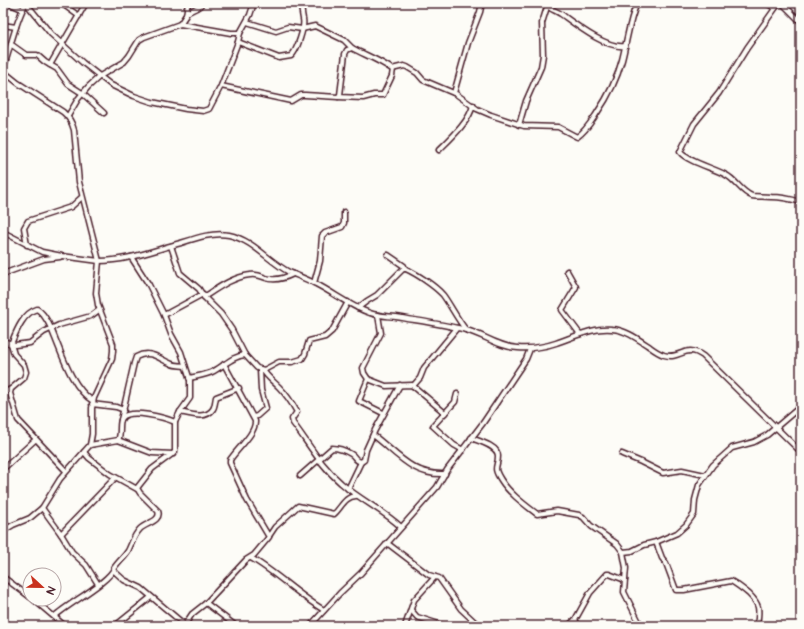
<svg xmlns="http://www.w3.org/2000/svg" width="804" height="629" font-family="'Architects Daughter',sans-serif">
  <style>
    .lines { fill: none; stroke-linecap: round; stroke-linejoin: round }
    .street-casing { stroke: #4a1f2b; stroke-width: 7 }
    .street { stroke: #fdfcf7; stroke-width: 4 }
  </style>
  <rect width="100%" height="100%" fill="#fdfcf7"/>
  <filter id="ink" filterUnits="userSpaceOnUse"><feTurbulence type="fractalNoise" baseFrequency=".025" numOctaves="2"/><feDisplacementMap in="SourceGraphic" scale="8" xChannelSelector="R" yChannelSelector="G"/><feConvolveMatrix kernelMatrix="1 2 1 2 8 2 1 2 1" color-interpolation-filters="sRGB"/></filter>
  <g filter="url(#ink)">
    <g class="lines">
      <defs>
        <g id="street">
          <polyline points="8,3 22,9"/>
          <polyline points="26,3 51,34 83,63 111,85 134,96 152,102 186,109 203,111 209,109 221,86 238,42 240,33 250,15 254,3"/>
          <polyline points="61,3 79,16"/>
          <path d="M546,3C548,9 555,10 561,14C575,24 606,49 625,46"/>
          <polyline points="766,3 775,8"/>
          <path d="M779,3L747,48L719,93L694,124L680,152C688,162 714,168 726,175C736,180 741,192 752,196C758,197 765,196 771,197C781,197 791,199 801,202"/>
          <polyline points="782,3 801,22"/>
          <path d="M186,14C191,9 199,9 202,3"/>
          <polyline points="247,22 276,31 288,27 302,29 315,26 344,40 352,48"/>
          <polyline points="180,24 186,15 188,3"/>
          <polyline points="3,25 16,27"/>
          <path d="M238,42L279,58L291,56C297,51 305,27 303,19C302,13 301,9 301,3"/>
          <polyline points="12,45 26,55 37,55 45,62 57,69 68,84 82,93 104,113"/>
          <polyline points="50,65 86,3"/>
          <path d="M3,69C11,47 15,22 26,3"/>
          <path d="M3,71L18,83L63,112C69,117 72,122 74,130L79,182L99,261C127,261 154,250 181,243C196,238 213,232 229,235C253,240 268,261 289,272C298,276 307,279 316,284C334,293 351,307 370,313C378,316 387,316 396,317C419,321 443,324 466,330C484,335 499,347 518,348C531,349 544,347 556,343C574,337 593,327 612,329C626,330 638,339 650,347C654,350 658,353 664,355C681,360 685,343 703,356L801,452"/>
          <path d="M221,86L291,101L301,95H305L338,97L340,95L345,54L347,50L352,48C365,55 379,60 392,69L404,66L407,67L417,73L423,80L456,94L477,109L491,115L524,126L558,127L577,137C586,131 591,122 597,113C608,97 617,79 622,60C627,41 629,21 637,3"/>
          <polyline points="454,93 468,43 480,12 482,3"/>
          <polyline points="338,97 363,98 374,95 383,95 392,76 393,69"/>
          <polyline points="68,116 78,99 88,87 100,76 124,62 129,56 139,40 144,37 180,24 231,33 240,33"/>
          <polyline points="519,125 526,101 541,67 543,55 542,23 547,7"/>
          <path d="M439,150C450,139 470,121 473,105"/>
          <polyline points="3,232 42,252 62,256 99,261 96,293 98,305 113,344 113,351 112,359 94,398 92,408 92,434 90,445 60,479 42,508 30,518 13,525 3,531"/>
          <polyline points="27,245 24,228 28,221 71,207 82,197"/>
          <polyline points="171,246 180,273 199,289 204,297 221,314 232,330 245,355 257,368 264,370 279,362 292,362 302,359 305,354 309,341 325,337 332,331 348,302"/>
          <polyline points="388,255 404,266 405,269"/>
          <polyline points="567,271 576,287 562,310 580,334"/>
          <polyline points="3,274 44,259 60,257"/>
          <polyline points="314,283 320,261 322,236 325,233 342,227 344,223 344,212"/>
          <path d="M204,297C218,288 233,277 250,275C255,274 261,276 266,278C275,281 285,278 293,274"/>
          <path d="M358,308L367,301L377,295L403,269H406C417,274 435,286 443,295C451,306 457,319 466,330"/>
          <polyline points="164,315 203,294"/>
          <polyline points="378,315 381,333 363,368 364,373 368,379 359,401 383,413"/>
          <polyline points="3,341 15,345 30,343 44,332 59,325 91,316 99,310"/>
          <path d="M263,370C267,377 273,381 279,387C286,394 292,403 297,412L292,419L293,423C309,444 321,466 341,483C360,500 383,510 401,527"/>
          <path d="M189,378C198,376 207,375 214,371C225,365 233,356 245,355"/>
          <polyline points="368,379 386,386 412,385 445,413"/>
          <polyline points="413,386 420,378 424,368 457,328"/>
          <polyline points="3,393 11,389"/>
          <polyline points="457,394 455,402 433,426 454,445 463,450"/>
          <polyline points="92,404 116,407 124,410"/>
          <path d="M180,412C190,414 206,420 213,409C215,406 215,401 216,397L239,388"/>
          <polyline points="254,417 257,416 266,408 261,390 260,370"/>
          <path d="M121,420L134,363L136,357C151,349 159,359 172,364C176,366 181,365 185,366"/>
          <path d="M373,435C396,452 412,476 445,474"/>
          <path d="M471,438C479,441 498,446 498,456C498,468 492,466 501,480C509,493 524,504 537,514L557,511L579,515L583,517L591,526L617,544L623,552L626,568L624,592L641,626"/>
          <polyline points="118,440 152,453 173,454"/>
          <path d="M90,445L118,440C122,433 118,423 122,418C130,408 166,418 175,422"/>
          <polyline points="84,452 89,458 110,474 137,489"/>
          <polyline points="622,454 641,462 663,473 682,470 705,475"/>
          <polyline points="3,469 35,440"/>
          <path d="M66,471L18,420L10,393L11,389L24,378L26,372L24,365L14,354L11,344C16,332 23,313 37,309C46,315 51,328 55,338C63,358 74,390 93,401"/>
          <path d="M300,476L332,448C338,448 346,451 351,454C356,457 354,460 361,462"/>
          <polyline points="348,489 361,462 364,460 366,450 375,430 400,385"/>
          <polyline points="42,508 61,534 72,552 86,565 98,584"/>
          <polyline points="3,517 5,521 5,530"/>
          <polyline points="61,534 115,478"/>
          <path d="M269,536L275,527L298,506L334,514C341,508 345,496 356,496"/>
          <path d="M656,542L662,558L666,563L676,590H684L731,581C738,585 743,589 749,594C761,606 759,610 757,626"/>
          <polyline points="387,543 429,575 439,578 461,609 477,624 487,626"/>
          <polyline points="623,552 632,551 644,545 656,542 677,533 686,525 694,514 695,500 699,485 713,465 732,448 754,442 767,435 801,406"/>
          <path d="M251,558C277,573 298,595 324,610"/>
          <polyline points="114,571 124,580 141,588 185,625"/>
          <polyline points="3,577 30,597"/>
          <polyline points="33,599 65,626"/>
          <polyline points="206,603 236,626"/>
          <polyline points="411,610 417,617 445,626"/>
          <path d="M55,616C66,605 111,581 114,568C118,562 124,557 128,551C132,543 134,535 140,529C146,523 162,521 158,511L140,493L137,488L152,469L175,452V422L180,412L190,398V380L181,352L171,334L164,315L149,285L131,257"/>
          <polyline points="575,620 579,626"/>
          <polyline points="115,626 151,597"/>
          <path d="M184,626L192,614L206,603L246,560L254,555L269,537L247,500L230,463V460C237,449 256,433 255,421L224,364"/>
          <polyline points="310,626 340,593 361,573 437,487 447,470 483,423 526,359 530,349"/>
          <polyline points="405,626 414,600 435,577"/>
          <polyline points="568,626 575,620 590,593 607,574 609,574 625,580"/>
        </g>
      </defs>
      <use href="#street" class="street-casing"/>
      <use href="#street" class="street"/>
    </g>
  </g>
  <rect width="804" height="629" fill="none" stroke="#fdfcf7" stroke-width="16"/>
  <rect x="8" y="8" width="788" height="613" fill="none" stroke="#4a1f2b" stroke-width="1.5" filter="url(#ink)"/>
  <g transform="translate(42 587) rotate(112)"><circle r="19" fill="#fdfcf7" stroke="#b5a4a5"/>
  <path d="M0-3L7 15L0 10L-7 15Z" fill="#c8321e"/>
  <text y="-6" font-size="11" font-weight="bold" text-anchor="middle" fill="#4a1f2b">N</text>
  </g>
</svg>
